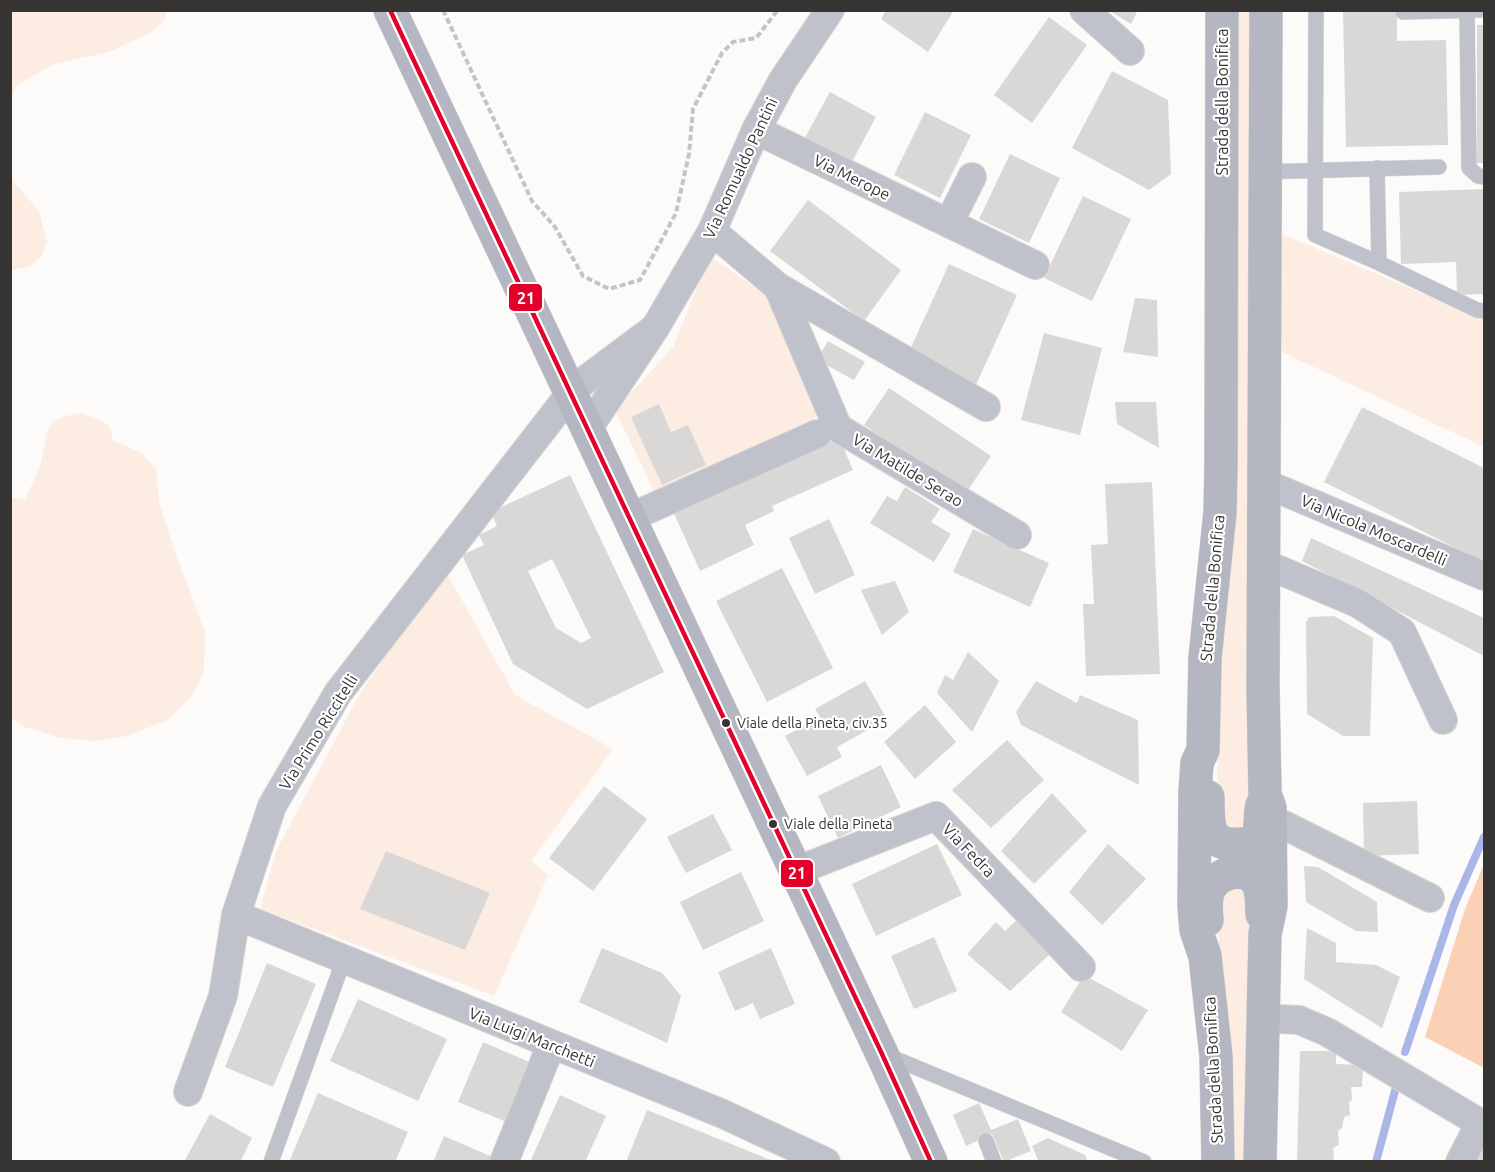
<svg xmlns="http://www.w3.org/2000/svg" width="1495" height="1172" font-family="Ubuntu,sans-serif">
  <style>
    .green { fill: #fcece1 }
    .forest { fill: #fbd1b6 }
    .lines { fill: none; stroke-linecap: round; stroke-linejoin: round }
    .stream { stroke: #abb6e8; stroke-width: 8 }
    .building { fill: #dad8d7; fill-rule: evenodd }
    .lane-casing { stroke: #d8d7d6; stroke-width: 16 }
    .street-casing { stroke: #d8d7d6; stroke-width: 30 }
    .secondary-casing { stroke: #d8d7d6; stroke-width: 34 }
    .path { stroke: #c3c4c9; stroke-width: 4; stroke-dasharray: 6 3; stroke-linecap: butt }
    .lane { stroke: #c0c2cb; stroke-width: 15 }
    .street { stroke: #c0c2cb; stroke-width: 28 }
    .secondary { stroke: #b4b6c2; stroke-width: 33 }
    .bus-1-casing { stroke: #fff; stroke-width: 9 }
    .bus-1 { stroke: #e4002b; stroke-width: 4.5 }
    .bus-dot { fill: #353433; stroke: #fff; stroke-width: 2 }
    .labels { text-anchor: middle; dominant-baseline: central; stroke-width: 4.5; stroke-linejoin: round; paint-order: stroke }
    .bus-label { font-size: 14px; fill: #353433; stroke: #fff; text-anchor: start }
    .street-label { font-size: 16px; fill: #353433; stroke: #fff }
    .line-badge { stroke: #fff; stroke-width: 2 }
    .badge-label { font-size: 16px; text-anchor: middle; font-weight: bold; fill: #fff }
  </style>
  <rect width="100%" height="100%" fill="#fdfbf9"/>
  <g class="green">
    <polygon points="11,10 166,10 166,11 165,20 148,34 109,52 54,64 16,86 11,99"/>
    <path d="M1249,10V178L1255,813L1245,827C1237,829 1232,829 1225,825L1219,805L1217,771L1219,692L1232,534V11Z"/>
    <polygon points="11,179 39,211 47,241 42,256 29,267 11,270"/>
    <polygon points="1282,234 1484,319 1484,447 1280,351"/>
    <polygon points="710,256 766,295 822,414 656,495 615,410 673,347"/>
    <path d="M81,413L102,421L111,428L112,440L140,452L156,468L159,502L175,552L205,632L204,673L192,695L168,720L127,736L95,741L61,738L25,727L10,718L11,498L25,499C31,486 39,472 42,458C49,426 44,419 81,413Z"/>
    <polygon points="444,568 515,695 613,749 531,861 548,875 494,996 260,909 276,851 358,697"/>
    <polygon points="1229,883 1252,894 1248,959 1245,1161 1229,1161 1227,1041 1217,918"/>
  </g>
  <polygon class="forest" points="1484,864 1484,1068 1425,1037 1465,909"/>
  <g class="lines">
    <g class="stream">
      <polyline points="1405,1052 1454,905 1484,837"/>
      <polyline points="1376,1162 1396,1087"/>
    </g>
  </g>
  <g class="building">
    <polygon points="886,10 954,10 928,52 881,19"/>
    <polygon points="1108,10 1138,10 1131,24"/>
    <polygon points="1343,10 1397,10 1397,41 1446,40 1448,145 1346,147"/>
    <polygon points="1049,17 1087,45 1032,123 994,95"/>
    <rect x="1477" y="25" width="7" height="138"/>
    <polygon points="1112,71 1168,100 1171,174 1149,190 1072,148"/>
    <polygon points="830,92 876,117 848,169 802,143"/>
    <polygon points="925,112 971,135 940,198 894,175"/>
    <polygon points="1010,154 1060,178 1029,243 979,219"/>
    <polygon points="1484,189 1484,294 1457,295 1456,262 1401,264 1399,192"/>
    <polygon points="1083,196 1131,219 1092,301 1044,278"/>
    <polygon points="808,200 901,270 864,321 770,251"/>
    <polygon points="949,264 1017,295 975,387 907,356"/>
    <polygon points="1135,298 1157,300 1158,357 1123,352"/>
    <polygon points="1044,333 1102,348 1080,435 1021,420"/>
    <polygon points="828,341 865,362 854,380 817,360"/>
    <polygon points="889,388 991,456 966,493 864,425"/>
    <polygon points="1115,402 1156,402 1159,448 1117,424"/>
    <polygon points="659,404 671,432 688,425 706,465 662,485 631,417"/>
    <polygon points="1362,407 1484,468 1484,562 1324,482"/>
    <polygon points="837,433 853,470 772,506 774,511 745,525 754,545 700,571 671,507"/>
    <path d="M570,475L664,672L587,709L513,664L462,555L484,545L479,535L497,526L491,512ZM552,559L591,638L581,643L556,628L528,571Z"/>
    <polygon points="1152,482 1160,674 1086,676 1083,604 1094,604 1091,545 1108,544 1105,484"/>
    <polygon points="905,487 940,509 931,522 951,534 934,562 870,523 887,496 897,501"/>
    <polygon points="829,519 855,575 815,594 789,538"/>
    <polygon points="973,529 1049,563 1030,607 953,572"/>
    <polygon points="1311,538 1484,618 1484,656 1302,561"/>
    <polygon points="782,568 833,668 767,702 716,601"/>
    <polygon points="895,581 909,612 882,635 861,590"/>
    <polygon points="1334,616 1373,638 1370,736 1343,736 1307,714 1306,622 1309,617"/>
    <polygon points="968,652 999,681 972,732 937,693 945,675 953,680"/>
    <polygon points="865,681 887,719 837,747 842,757 807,776 785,736 820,717 815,709"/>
    <polygon points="1036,681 1077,703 1080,695 1138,720 1139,785 1021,725 1016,712"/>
    <polygon points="925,705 956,742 915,779 884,742"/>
    <polygon points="1007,740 1044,780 991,828 952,790"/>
    <polygon points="881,765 901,807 838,838 818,796"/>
    <polygon points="604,786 647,819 593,891 549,858"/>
    <polygon points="1052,793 1087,831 1034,884 1001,851"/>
    <polygon points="1417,801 1419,854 1364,856 1363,803"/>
    <polygon points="713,814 732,850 686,873 667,837"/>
    <polygon points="937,844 962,895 876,936 852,884"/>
    <polygon points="1108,844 1146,879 1102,925 1069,892"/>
    <polygon points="386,851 490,893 465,950 360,909"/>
    <polygon points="1304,866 1318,867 1377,902 1378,932 1356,931 1306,902"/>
    <polygon points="741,872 764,921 703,950 680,902"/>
    <polygon points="1021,916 1050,954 1010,991 967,954 996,922 1005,931"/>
    <polygon points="1307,928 1336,943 1336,962 1376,965 1400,977 1382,1028 1304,979"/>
    <polygon points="934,937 957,991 914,1009 891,956"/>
    <polygon points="602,948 662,973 681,996 667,1043 579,1002"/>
    <polygon points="771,948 795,1004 760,1019 753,1003 735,1011 718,972"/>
    <polygon points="267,963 316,984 273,1087 225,1067"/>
    <polygon points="1084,975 1148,1010 1122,1051 1061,1012"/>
    <polygon points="358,999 447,1039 418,1101 330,1061"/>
    <polygon points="483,1042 534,1064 509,1123 458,1102"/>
    <polygon points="1300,1051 1336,1051 1336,1064 1363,1065 1362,1087 1351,1087 1352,1100 1349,1102 1350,1115 1344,1117 1342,1128 1338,1131 1339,1145 1333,1148 1334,1161 1297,1162"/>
    <polygon points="318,1093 408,1132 395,1162 289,1162"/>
    <polygon points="560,1095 606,1116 585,1162 530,1162"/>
    <polygon points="979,1103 991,1130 1018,1119 1031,1151 1004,1162 992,1134 966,1146 953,1115"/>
    <polygon points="647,1110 773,1161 773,1162 626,1162"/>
    <polygon points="210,1114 252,1138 240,1162 184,1162"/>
    <polygon points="444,1136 495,1158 494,1162 433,1162"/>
    <polygon points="1484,1136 1484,1162 1468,1162"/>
    <polygon points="1048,1138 1085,1155 1088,1162 1039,1162 1032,1146"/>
  </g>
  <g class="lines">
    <defs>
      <g id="lane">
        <polyline points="1316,10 1315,235 1379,263 1377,168"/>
        <polyline points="1467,11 1469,168 1478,176 1484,177"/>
        <polyline points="1403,12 1480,10"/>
        <polyline points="1264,172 1439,167"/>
        <polyline points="1379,263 1477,310 1484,311"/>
        <polyline points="886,1055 1144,1162"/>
        <polyline points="986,1141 994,1162"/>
        <polyline points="271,1162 344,959"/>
      </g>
      <g id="street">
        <polyline points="1084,10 1130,51"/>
        <polyline points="756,130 1035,265"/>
        <polyline points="949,223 972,177"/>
        <polyline points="712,231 778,287 838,428 1017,535"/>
        <polyline points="778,287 986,407"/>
        <polyline points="587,430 655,328 712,231 756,130 783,80 830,10"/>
        <polyline points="1264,483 1484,576"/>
        <polyline points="629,518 817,434"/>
        <polyline points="1263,563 1357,603 1402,632 1443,720"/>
        <polyline points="1270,824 1284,825 1430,898"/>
        <polyline points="796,871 936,816 1081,967"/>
        <polyline points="236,915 723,1114 826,1162"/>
        <polyline points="1262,1018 1299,1020 1327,1032 1480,1123 1484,1123"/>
        <polyline points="188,1092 223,996 236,915 272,806 338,693 570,394 584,381 655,328"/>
        <polyline points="504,1162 551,1045"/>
        <polyline points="1460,1162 1480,1123"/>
      </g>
      <g id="secondary">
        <polyline points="390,10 882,1054 931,1162"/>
        <path d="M1208,797C1208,824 1206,847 1241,844C1247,844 1253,843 1257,837C1262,828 1259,815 1262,805"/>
        <path d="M1207,920C1206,910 1205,897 1210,888C1218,872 1246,865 1257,882C1263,892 1261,903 1262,914"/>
        <polyline points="1218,1162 1216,1056 1205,956 1196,930 1194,906 1195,793 1197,763 1203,750 1205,658 1220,512 1221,465 1222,10"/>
        <polyline points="1260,1162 1265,934 1271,906 1270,808 1265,794 1263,688 1266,10"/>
      </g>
    </defs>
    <use href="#lane" class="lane-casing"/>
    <use href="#street" class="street-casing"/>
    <use href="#secondary" class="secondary-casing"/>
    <polyline class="path" points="443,10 532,201 555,227 583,276 609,289 640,280 676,213 689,154 693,109 722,53 733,42 756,38 778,10"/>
    <use href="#lane" class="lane"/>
    <use href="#street" class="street"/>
    <use href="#secondary" class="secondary"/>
    <defs>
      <polyline id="bus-1" points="390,10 882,1054 931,1162"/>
    </defs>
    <use href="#bus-1" class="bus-1-casing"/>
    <use href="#bus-1" class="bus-1"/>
  </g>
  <g class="bus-dot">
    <circle cx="726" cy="723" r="5"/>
    <circle cx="773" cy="824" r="5"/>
  </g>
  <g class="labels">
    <g class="bus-label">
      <text x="737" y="723">Viale della Pineta, civ.35</text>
      <text x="784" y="824">Viale della Pineta</text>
    </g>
    <g class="street-label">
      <text transform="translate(1222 102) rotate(-90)">Strada della Bonifica</text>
      <text transform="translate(740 168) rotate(-65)">Via Romualdo Pantini</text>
      <text transform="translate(852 177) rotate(26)">Via Merope</text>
      <text transform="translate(908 470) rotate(31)">Via Matilde Serao</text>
      <text transform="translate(1374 530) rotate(23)">Via Nicola Moscardelli</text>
      <text transform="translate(1212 588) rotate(-85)">Strada della Bonifica</text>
      <text transform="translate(318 732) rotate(-58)">Via Primo Riccitelli</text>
      <text transform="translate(969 850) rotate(46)">Via Fedra</text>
      <text transform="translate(532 1037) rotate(22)">Via Luigi Marchetti</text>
      <text transform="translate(1213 1070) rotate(-93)">Strada della Bonifica</text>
    </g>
  </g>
  <g class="line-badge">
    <rect x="508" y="283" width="35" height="29" rx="6" fill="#e4002b"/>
    <rect x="780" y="859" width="34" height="29" rx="6" fill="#e4002b"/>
  </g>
  <g class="badge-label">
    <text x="526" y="304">21</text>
    <text x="797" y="879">21</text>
  </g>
  <rect width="1495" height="1172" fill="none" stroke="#353433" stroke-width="24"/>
</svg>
